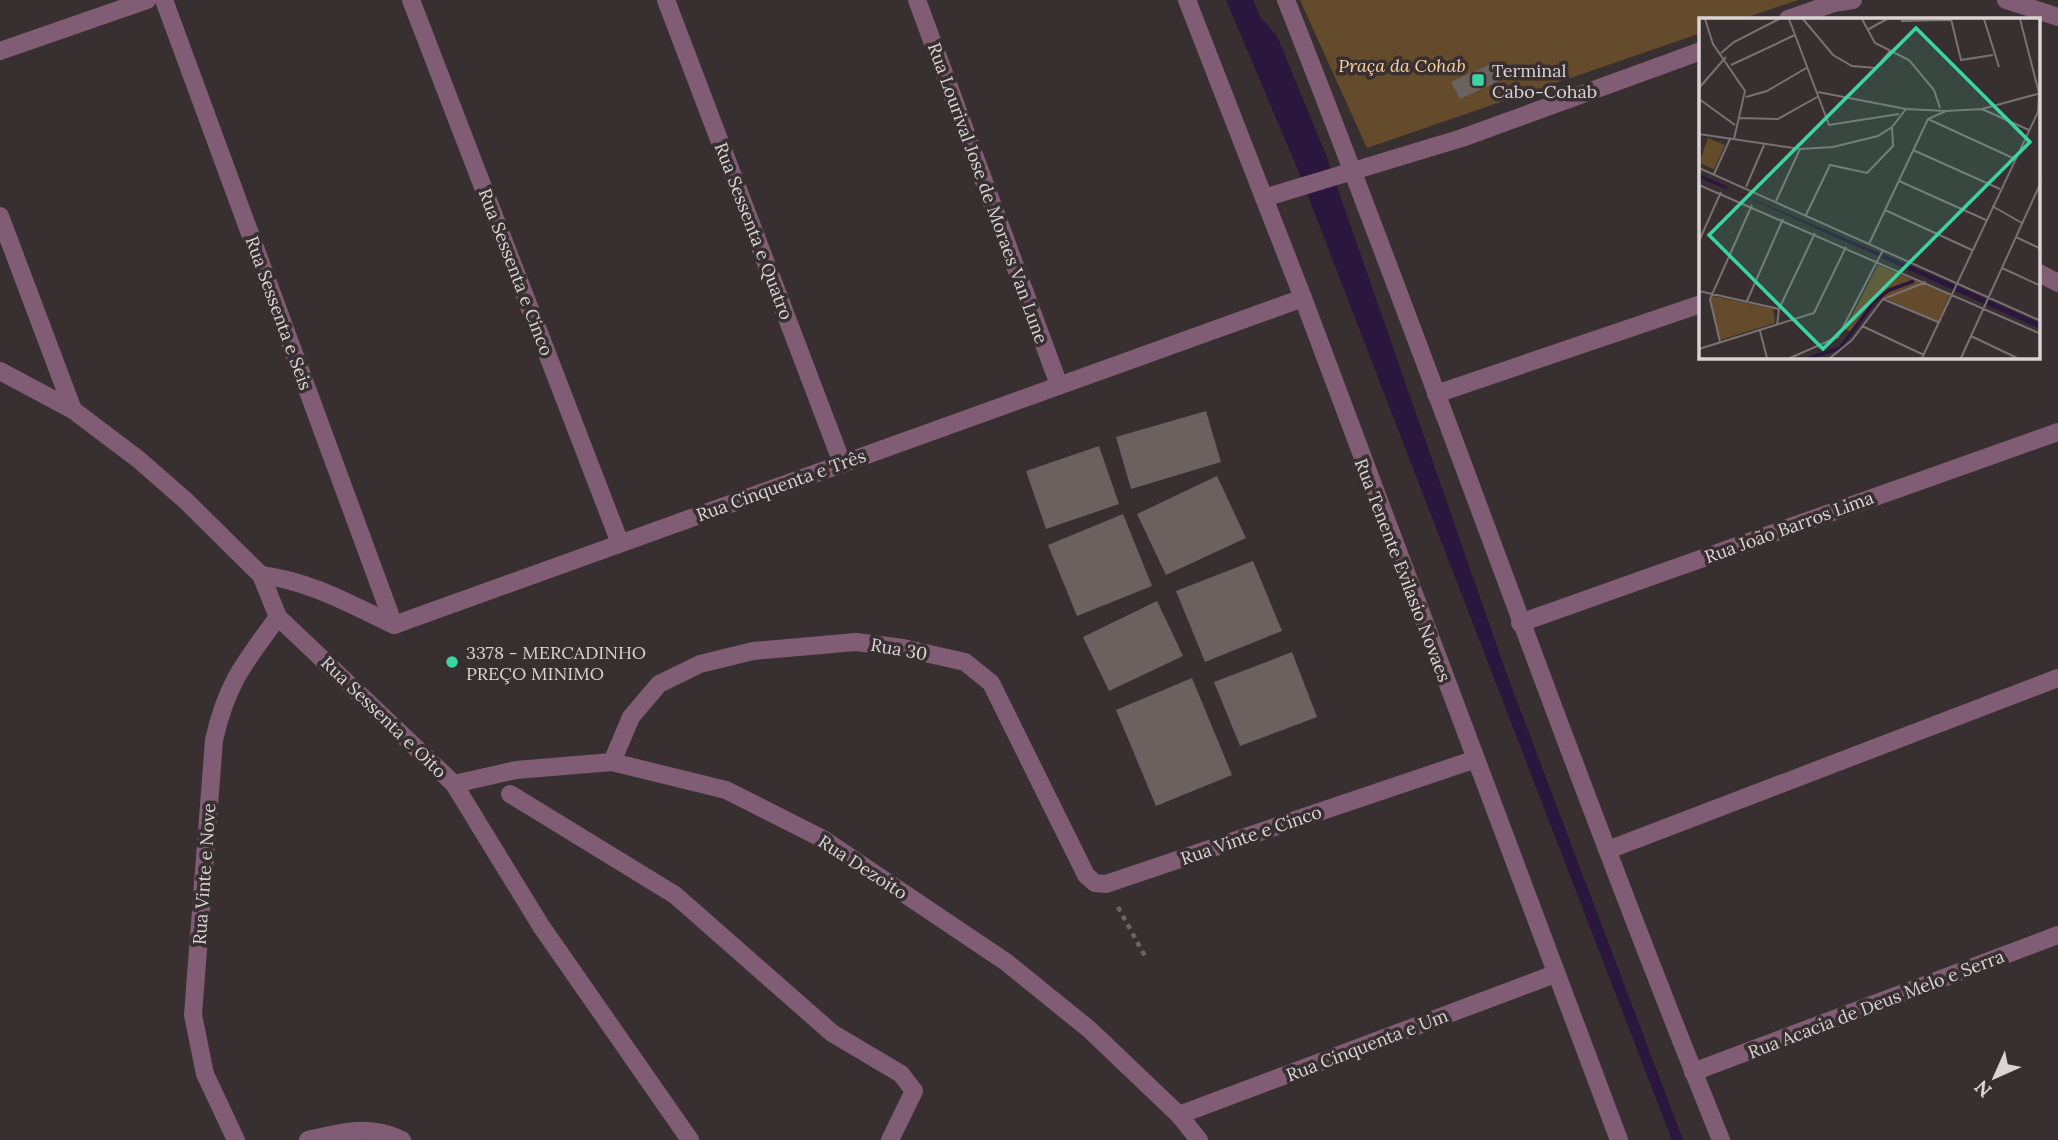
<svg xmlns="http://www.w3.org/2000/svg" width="2058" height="1140" font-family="Lora,serif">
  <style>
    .green { fill: #644b2b }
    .water { fill: #2b163d }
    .building { fill: #6b615e }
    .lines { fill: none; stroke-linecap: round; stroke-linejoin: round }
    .path { stroke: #6c6464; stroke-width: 4.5; stroke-dasharray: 5 5; stroke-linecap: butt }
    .minor { stroke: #815c75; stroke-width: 18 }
    .poi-dot { fill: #3ad4a5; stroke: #382f30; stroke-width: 2.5 }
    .labels { text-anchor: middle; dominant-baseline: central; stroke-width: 7; stroke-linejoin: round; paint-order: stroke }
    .park-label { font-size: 18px; font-style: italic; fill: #fcd29c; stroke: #382f30 }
    .poi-label { font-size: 18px; fill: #dad4d4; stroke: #382f30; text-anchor: start }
    .street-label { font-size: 18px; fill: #dad4d4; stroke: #382f30 }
    .inset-river { fill: none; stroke: #2b163d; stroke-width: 3.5 }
    .inset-road { fill: none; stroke: #797172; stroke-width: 2 }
    .view { fill: #3ad4a5; fill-opacity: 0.15; stroke: #3ad4a5; stroke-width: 3.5 }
    .inset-edge { fill: none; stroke: #dad4d4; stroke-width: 3.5 }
  </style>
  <rect width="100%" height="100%" fill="#382f30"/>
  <polygon class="green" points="1300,0 1798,0 1742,19 1701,19 1701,33 1367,148"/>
  <polygon class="water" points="1226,0 1253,0 1261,18 1277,36 1326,155 1506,672 1683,1140 1672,1140 1298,170"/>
  <g class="building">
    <polygon points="1497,61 1505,78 1460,99 1451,82"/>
    <polygon points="1206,411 1221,462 1131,489 1116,437"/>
    <polygon points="1099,446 1119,504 1046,529 1026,471"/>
    <polygon points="1217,476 1246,538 1166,575 1137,514"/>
    <polygon points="1123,514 1152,586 1077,616 1048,545"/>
    <polygon points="1253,561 1282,631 1205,662 1176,591"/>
    <polygon points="1157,601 1183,656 1109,691 1083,637"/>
    <polygon points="1292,652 1317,717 1240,746 1214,682"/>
    <polygon points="1192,678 1232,775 1156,806 1116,710"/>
  </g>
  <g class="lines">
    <polyline class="path" points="1118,907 1146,958"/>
    <g class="minor">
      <polyline points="164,0 394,625"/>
      <polyline points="411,0 620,543"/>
      <polyline points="666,0 842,463"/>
      <polyline points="917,0 1059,385"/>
      <polyline points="1187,0 1303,298 1619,1140"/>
      <path d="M1286,0C1436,378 1568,763 1721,1140"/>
      <polyline points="2006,0 2058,17"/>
      <polyline points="1788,19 1834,3 1853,0"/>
      <polyline points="0,51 147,0"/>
      <polyline points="1264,198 1462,138 1701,51"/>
      <polyline points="0,216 73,410"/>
      <polyline points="2039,273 2058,283"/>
      <polyline points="0,371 73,410 138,459 186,501 261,575 278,617 454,784 541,926 690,1140"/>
      <polyline points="1436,394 1701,304"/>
      <path d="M261,575C310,581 350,604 394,625L1303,298"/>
      <polyline points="1520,623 2058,432"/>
      <polyline points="612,762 631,717 659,684 700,664 753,651 856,642 903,648 965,662 991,683 1086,875 1095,883 1106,884 1476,759"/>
      <polyline points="454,784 516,770 612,762 726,790 823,839 1006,962 1090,1030 1179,1115 1199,1140"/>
      <polyline points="510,794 675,895 832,1033 901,1074 914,1091 890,1140"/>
      <polyline points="1608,850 2058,678"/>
      <polyline points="1693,1072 2058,935"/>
      <polyline points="1179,1115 1555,974"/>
      <path d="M236,1140L205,1074L193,1015L214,740C227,683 244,663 278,617"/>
      <path d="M308,1140C341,1132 370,1124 402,1140"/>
    </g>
  </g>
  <g class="poi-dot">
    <rect x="1471" y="73" width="14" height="14" rx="3.5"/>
    <circle cx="452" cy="662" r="7"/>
  </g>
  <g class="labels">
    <g class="park-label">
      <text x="1402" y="65">Praça da Cohab</text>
    </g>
    <g class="poi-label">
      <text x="1492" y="70">Terminal<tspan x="1492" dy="21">Cabo-Cohab</tspan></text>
      <text x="466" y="652">3378 - MERCADINHO<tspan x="466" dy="21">PREÇO MINIMO</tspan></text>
    </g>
    <g class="street-label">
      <text transform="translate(988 193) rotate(70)">Rua Lourival Jose de Moraes Van Lune</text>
      <text transform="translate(754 231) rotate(69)">Rua Sessenta e Quatro</text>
      <text transform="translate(516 272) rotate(69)">Rua Sessenta e Cinco</text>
      <text transform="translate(279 313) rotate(70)">Rua Sessenta e Seis</text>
      <text transform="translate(781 485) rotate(-20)">Rua Cinquenta e Três</text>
      <text transform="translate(1789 527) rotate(-20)">Rua João Barros Lima</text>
      <text transform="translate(1403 570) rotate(69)">Rua Tenente Evilasio Novaes</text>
      <text transform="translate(899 649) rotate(10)">Rua 30</text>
      <text transform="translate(384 717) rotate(44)">Rua Sessenta e Oito</text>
      <text transform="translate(1251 835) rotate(-19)">Rua Vinte e Cinco</text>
      <text transform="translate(863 867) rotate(33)">Rua Dezoito</text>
      <text transform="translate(204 874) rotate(-86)">Rua Vinte e Nove</text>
      <text transform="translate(1876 1004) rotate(-21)">Rua Acacia de Deus Melo e Serra</text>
      <text transform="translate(1367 1045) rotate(-21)">Rua Cinquenta e Um</text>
    </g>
  </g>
  <g transform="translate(1699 18)">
    <rect width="341" height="341" fill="#382f30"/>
    <path d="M9,120L26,127L15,151L0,145ZM179,247L251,277L239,304L184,279L168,290L154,315L146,311ZM14,278L74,291L76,305L21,322L10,282Z" fill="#644b2b"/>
    <path d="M25,169L238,259L341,305V311Z" fill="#2b163d"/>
    <path class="inset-river" d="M0,158L28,170M110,340L141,330L175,284L190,272L215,263"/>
    <path class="inset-road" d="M6,1L14,26L46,73L35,121M90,1L130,107L200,96M104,1L134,37L153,48L177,50L191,33M163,1L176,25L210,42L235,72L241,90M252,1L262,42L294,37M285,1L300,49M202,3L252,2M168,12L188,1M22,35L35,24L80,1M32,47L96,17M0,70L27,39M119,74L207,91L247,93L283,91L342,75M47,79L68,73L109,49M0,81L36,107M283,91L330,112M39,100L79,101L120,78M229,101L316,141M0,116L101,131L134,129L179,118L193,109L207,91M214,132L301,171M0,150L342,303M15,156L31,121M200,163L287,202M0,167L342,316M47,169L65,127M77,183L101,131M293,188L323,205M186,192L273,232M107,197L131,147L168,155L194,128L193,109M317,219L342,231M0,223L22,174M170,226L229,101L247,93M303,250L342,268M0,273L80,291M184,281L239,304M48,283L84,201M78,308L80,291L116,215M163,308L225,337M61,313L68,340M272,318L318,340M21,324L11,281L53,187M0,331L115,295L147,229M91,340L139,319L184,232M131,340L153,322L184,281L227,264M223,340L339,94L340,75L321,1M262,340L342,164"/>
    <path class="view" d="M217,10L331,124L124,331L10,217Z"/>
    <rect width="341" height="341" class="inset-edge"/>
  </g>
  <g transform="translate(1995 1077) rotate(225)" stroke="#382f30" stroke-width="5" paint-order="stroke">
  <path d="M0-5L12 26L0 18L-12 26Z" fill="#dad4d4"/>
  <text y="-10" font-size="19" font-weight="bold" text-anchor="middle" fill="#dad4d4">N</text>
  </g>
</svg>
